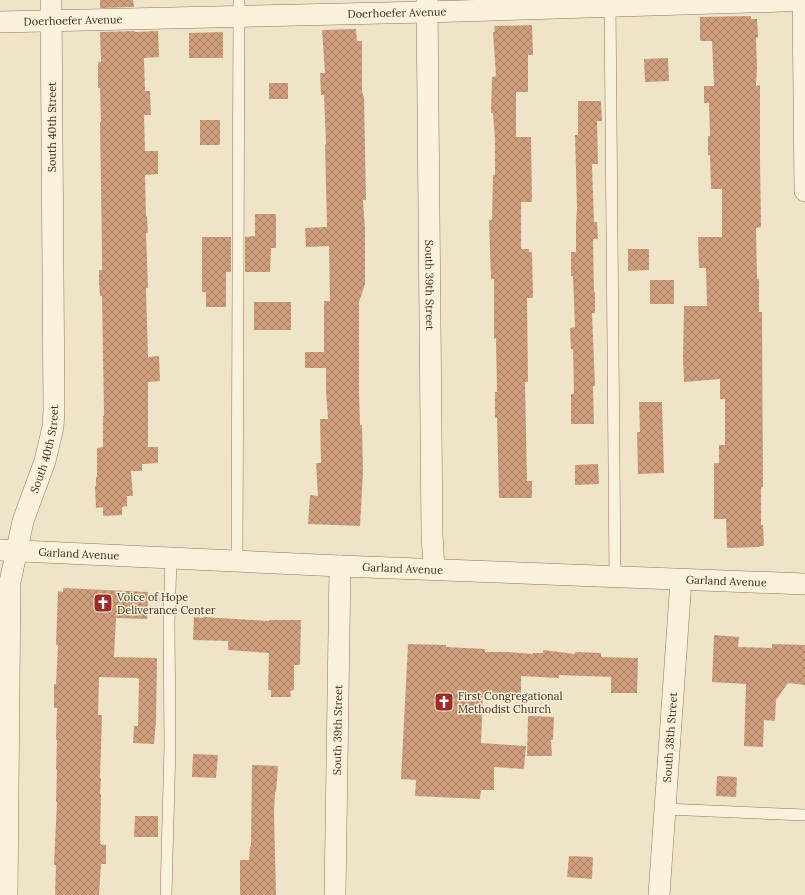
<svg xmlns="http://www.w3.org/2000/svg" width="805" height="895" font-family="Lora,serif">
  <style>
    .building { fill: url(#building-cross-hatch) }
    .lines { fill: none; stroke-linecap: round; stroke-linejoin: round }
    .service-casing { stroke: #8d765c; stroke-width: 12 }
    .minor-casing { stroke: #8d765c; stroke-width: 22 }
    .service { stroke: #faf1dc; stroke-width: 11 }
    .minor { stroke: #faf1dc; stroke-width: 21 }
    .labels { text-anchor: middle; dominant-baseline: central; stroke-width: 3; stroke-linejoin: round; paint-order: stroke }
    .street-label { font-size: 11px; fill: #3d2e20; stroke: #f7eed8 }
    .poi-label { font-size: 11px; fill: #3d2e20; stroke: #f7eed8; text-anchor: start }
  </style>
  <defs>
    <pattern id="building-cross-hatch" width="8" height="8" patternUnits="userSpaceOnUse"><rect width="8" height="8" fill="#cf9f7d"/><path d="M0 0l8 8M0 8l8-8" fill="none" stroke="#a98266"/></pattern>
  </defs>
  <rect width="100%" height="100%" fill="#f0e4c8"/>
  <g class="building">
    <polygon points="100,0 133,0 134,7 100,8"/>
    <polygon points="751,16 751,19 757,19 758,37 756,38 757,69 756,86 760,85 760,160 761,227 756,228 757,279 759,279 759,312 762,312 763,487 761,487 761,525 763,525 764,546 760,546 760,547 727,548 726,519 714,519 714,463 719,463 719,445 725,445 725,399 720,399 720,379 684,382 683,358 684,306 707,306 706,268 699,268 698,237 722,237 722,189 711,189 710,155 708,155 708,136 710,136 709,103 704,103 704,86 714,86 712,41 700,41 700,17"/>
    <polygon points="532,25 533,55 528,55 528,92 516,92 516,137 531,137 532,202 521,202 521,249 529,249 529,252 532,252 533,298 527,298 528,382 525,382 527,481 532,481 532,498 499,498 497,418 495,418 495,392 497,392 496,338 494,339 494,279 491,279 489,220 492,220 493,175 495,175 495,139 493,113 491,113 492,77 496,76 493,32 495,32 494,26"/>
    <polygon points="356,29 357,41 362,41 362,92 364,97 366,200 363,200 365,230 365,284 359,302 359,392 360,425 362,425 363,472 360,526 308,524 310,495 318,496 316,463 321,463 320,419 328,419 326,392 326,368 305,368 305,352 324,352 324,301 330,301 329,246 306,247 305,228 327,227 325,144 326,144 324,95 321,95 320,73 325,73 322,30"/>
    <polygon points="135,31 135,32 158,31 159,57 144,58 145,91 150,91 151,115 144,115 145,151 158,151 158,174 145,175 146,216 147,216 148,233 146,233 148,288 146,288 148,357 159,356 160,381 148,382 148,447 158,447 158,463 142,464 142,471 131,471 133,496 127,496 127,506 122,507 122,515 103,516 103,507 96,508 95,486 96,486 96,477 97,477 97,448 103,447 103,416 104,416 102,296 100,296 99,282 99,270 102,270 102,253 100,122 101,122 100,88 98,88 98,62 101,62 100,32"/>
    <polygon points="223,32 223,58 189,58 189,33"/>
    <polygon points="668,58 669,81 645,82 644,59"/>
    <rect x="269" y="83" width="19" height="16"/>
    <polygon points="578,101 601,101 602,121 597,121 598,164 592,164 594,222 597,222 598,239 593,239 594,292 595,292 595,313 592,313 595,386 593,386 594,424 571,424 571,394 574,394 573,349 571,349 570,328 575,327 573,276 571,276 571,252 576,252 576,224 577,208 575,135 578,135"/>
    <rect x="200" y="120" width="20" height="25"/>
    <polygon points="255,214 276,214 276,248 271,248 270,272 245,272 245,237 255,236"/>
    <polygon points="202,237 231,237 231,272 226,272 226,307 206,307 206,292 202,292"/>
    <polygon points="628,249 649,249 649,270 628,271"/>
    <rect x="650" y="280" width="24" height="24"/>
    <rect x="254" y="302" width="37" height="28"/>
    <polygon points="639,402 662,402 664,473 638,474 637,432 640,432"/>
    <polygon points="598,464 599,484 575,485 575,465"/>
    <polygon points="63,588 148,592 147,619 116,618 114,657 157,658 156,721 154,744 133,743 134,726 138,726 139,679 137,678 99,677 98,715 102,715 100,778 101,778 100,794 101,794 100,841 101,841 100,844 106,845 106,864 101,864 99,895 55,895 56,865 54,865 57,802 56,802 57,770 56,770 57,740 56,740 57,708 54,708 54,684 56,684 58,645 56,645 58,591 63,592"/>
    <polygon points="194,617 203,618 203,617 269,621 269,620 301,620 300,665 294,665 294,690 290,691 291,697 271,697 271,690 268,690 269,653 228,650 228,641 193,640"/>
    <polygon points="714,635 739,637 738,647 772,648 772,644 805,645 805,685 788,683 776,700 775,721 764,720 763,747 744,746 746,684 712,682"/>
    <polygon points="408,644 446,645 446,647 485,649 485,652 508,652 533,654 533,653 543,653 543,650 575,654 575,652 601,653 601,657 638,658 637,693 611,693 611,677 559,675 559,678 521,676 521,695 483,694 481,743 526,746 524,769 494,767 494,790 481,790 480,799 415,796 416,780 401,779"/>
    <polygon points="528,716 554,717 553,740 551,740 552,756 527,756"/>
    <polygon points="193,754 218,755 216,778 192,777"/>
    <polygon points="252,765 278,766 276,792 275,792 274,813 276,895 240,895 240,860 249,860 250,846 251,846"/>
    <polygon points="717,776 737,777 736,797 716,796"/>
    <polygon points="135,816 158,816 158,837 134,837"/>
    <polygon points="569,856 593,857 592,879 567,877"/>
  </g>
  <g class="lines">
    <defs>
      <g id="service">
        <polyline points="610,3 615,577"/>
        <polyline points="237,561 239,0"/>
        <polyline points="665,809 805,815"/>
        <polyline points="166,895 170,746 169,623 171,558"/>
      </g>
      <g id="minor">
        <path id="s1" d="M427,0L432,534L434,569"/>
        <polyline points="803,0 805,191"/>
        <path id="s2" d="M0,22L427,12L783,1L794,0"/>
        <path id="s3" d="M0,550L340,566L805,584"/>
        <path id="s4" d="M7,895L10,582L23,521L45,461L53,427L54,410L51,0"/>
        <path id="s5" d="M335,895L340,566"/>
        <path id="s6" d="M659,895L681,580"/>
      </g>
    </defs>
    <use href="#service" class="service-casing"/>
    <use href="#minor" class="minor-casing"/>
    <use href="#service" class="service"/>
    <use href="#minor" class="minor"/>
  </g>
  <defs>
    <symbol id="church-square" viewBox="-11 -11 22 22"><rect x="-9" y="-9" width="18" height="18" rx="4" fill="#9e2a2b" stroke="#f7eed8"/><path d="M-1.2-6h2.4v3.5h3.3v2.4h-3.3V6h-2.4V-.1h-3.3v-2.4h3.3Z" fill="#fff"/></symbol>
  </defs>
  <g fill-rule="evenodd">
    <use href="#church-square" x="92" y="592" width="22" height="22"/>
    <use href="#church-square" x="433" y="691" width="22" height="22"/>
  </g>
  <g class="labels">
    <g class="street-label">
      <text stroke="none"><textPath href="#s2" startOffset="397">Doerhoefer Avenue</textPath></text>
      <text stroke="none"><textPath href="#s2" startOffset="73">Doerhoefer Avenue</textPath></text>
      <text transform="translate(52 127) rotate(-90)">South 40th Street</text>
      <text stroke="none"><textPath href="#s1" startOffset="285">South 39th Street</textPath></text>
      <text stroke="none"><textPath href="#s4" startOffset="451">South 40th Street</textPath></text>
      <text stroke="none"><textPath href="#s3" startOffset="79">Garland Avenue</textPath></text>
      <text stroke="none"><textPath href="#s3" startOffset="403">Garland Avenue</textPath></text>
      <text stroke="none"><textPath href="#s3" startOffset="727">Garland Avenue</textPath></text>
      <text stroke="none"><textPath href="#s5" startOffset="165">South 39th Street</textPath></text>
      <text stroke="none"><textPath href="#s6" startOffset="158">South 38th Street</textPath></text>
    </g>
    <g class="poi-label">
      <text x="117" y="597">Voice of Hope<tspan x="117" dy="13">Deliverance Center</tspan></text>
      <text x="458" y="696">First Congregational<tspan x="458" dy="13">Methodist Church</tspan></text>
    </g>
  </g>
</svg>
